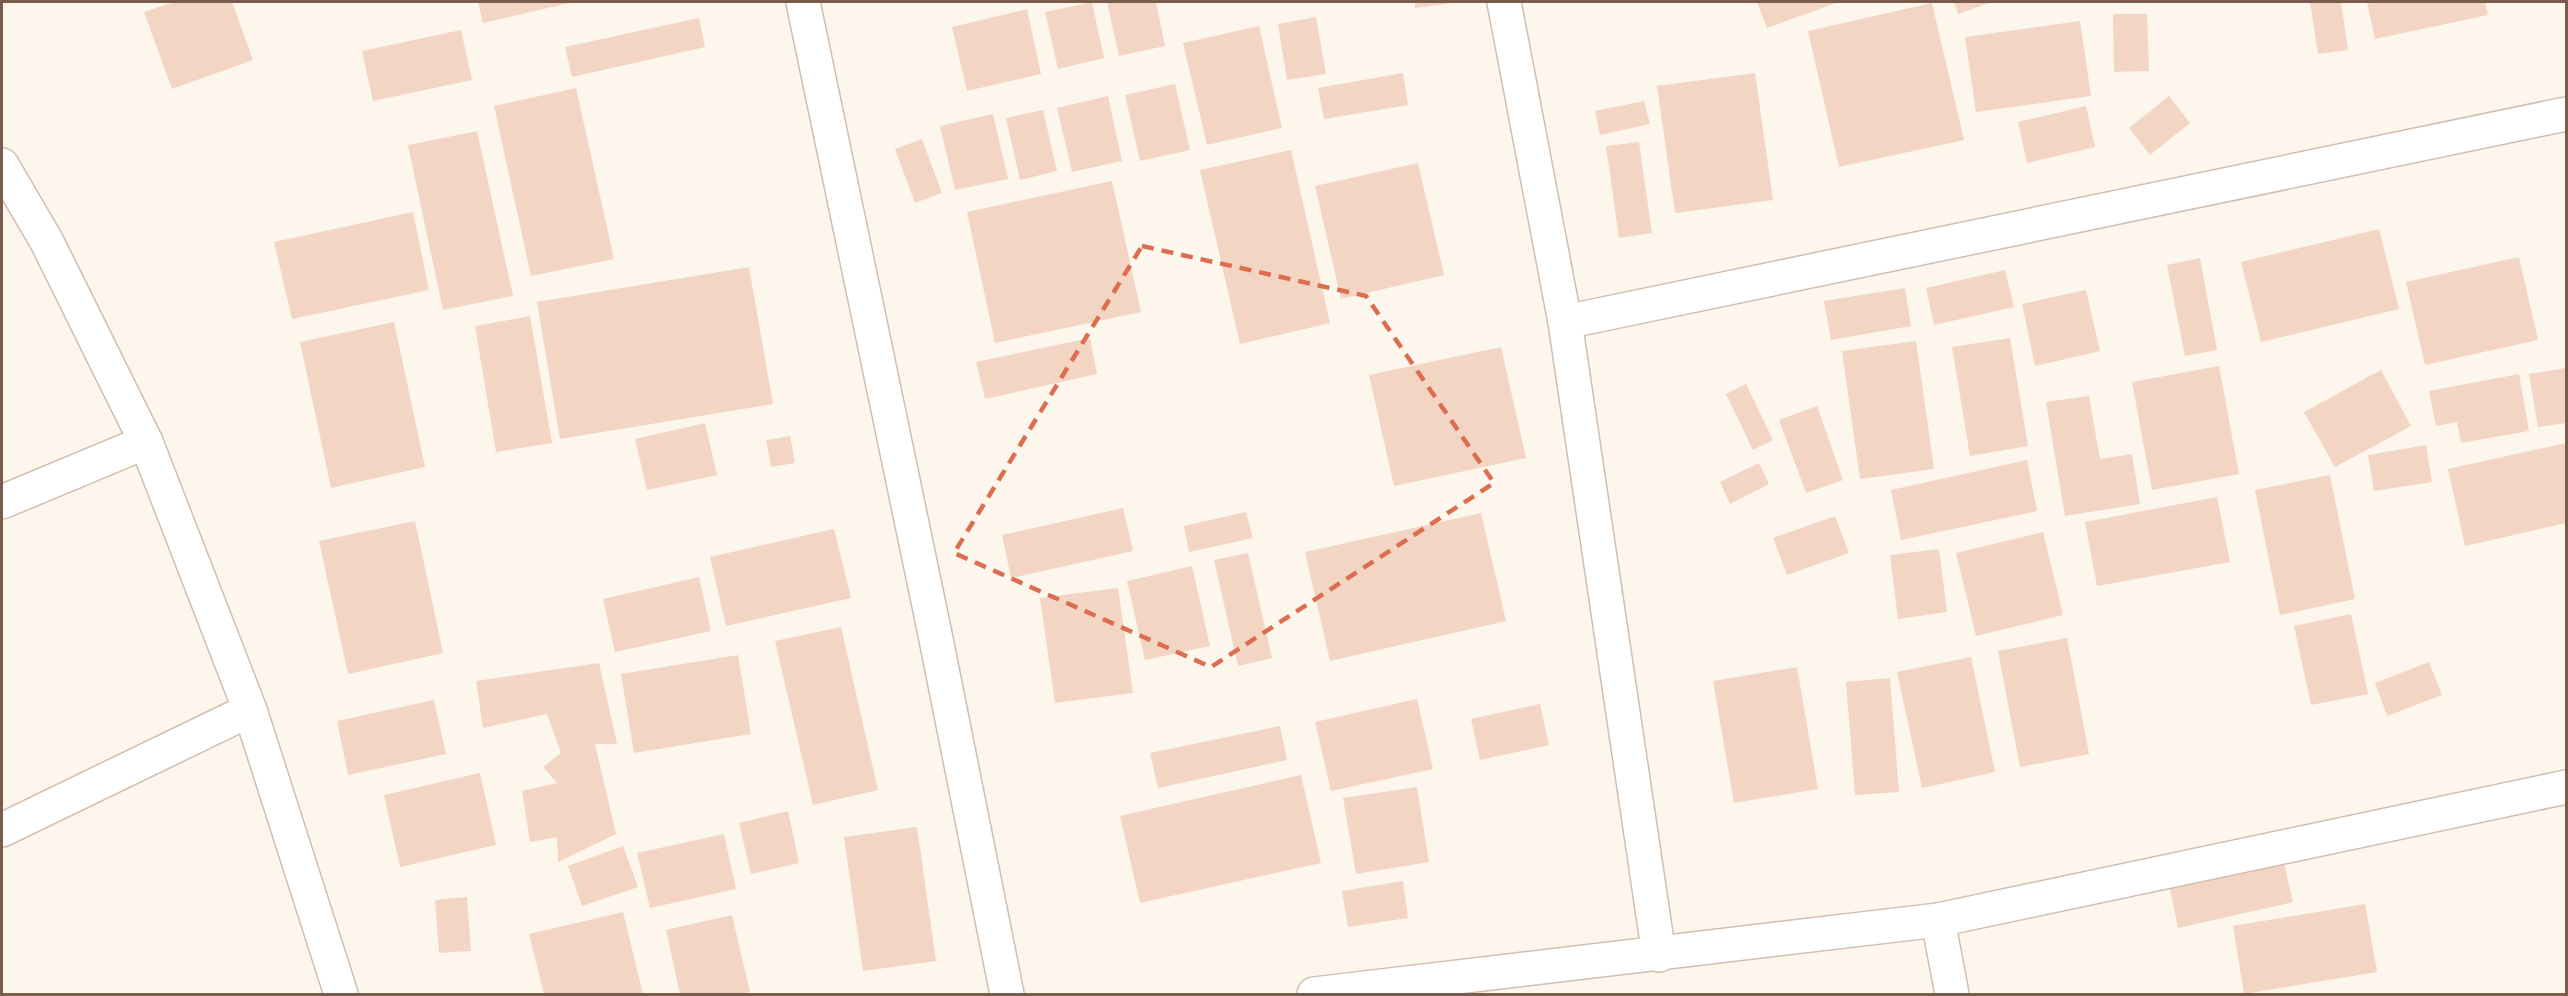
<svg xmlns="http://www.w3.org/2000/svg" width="2568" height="996" font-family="'Archivo Narrow',sans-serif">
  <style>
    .building { fill: #f3d5c3 }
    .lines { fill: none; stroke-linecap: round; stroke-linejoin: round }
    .street-casing { stroke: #d1beb0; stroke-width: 36 }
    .street { stroke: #fff; stroke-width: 33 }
    .marked { fill: none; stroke: #dc6d51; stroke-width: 4.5; stroke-dasharray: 12 8; stroke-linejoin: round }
  </style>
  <rect width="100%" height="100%" fill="#fdf6ec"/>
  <g class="building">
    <polygon points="174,2 232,2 253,60 172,89 144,12"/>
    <polygon points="478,2 574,2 483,23"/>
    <polygon points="1092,2 1104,58 1058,69 1045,12"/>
    <polygon points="1107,2 1156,2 1165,46 1119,56"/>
    <polygon points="1415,2 1452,2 1452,3 1415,8"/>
    <polygon points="1757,2 1839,2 1767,28"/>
    <polygon points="1954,2 1992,2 1958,14"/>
    <polygon points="2310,2 2341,2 2348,50 2318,54"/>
    <polygon points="2367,2 2485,2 2488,15 2375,39"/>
    <polygon points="1932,3 1964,140 1839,167 1808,31"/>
    <polygon points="1027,9 1041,74 967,91 952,27"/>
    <polygon points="2113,14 2147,14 2149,71 2114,72"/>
    <polygon points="1316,17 1326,74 1287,80 1278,24"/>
    <polygon points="699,18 705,47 572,77 565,47"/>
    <polygon points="2080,21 2091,96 1976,112 1965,37"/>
    <polygon points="1259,26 1282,128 1207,145 1183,43"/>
    <polygon points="461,30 472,80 373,101 362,51"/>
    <polygon points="1403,73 1408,105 1324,119 1318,88"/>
    <polygon points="1755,73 1773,200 1675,213 1657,86"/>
    <polygon points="1175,84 1190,150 1140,161 1125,95"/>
    <polygon points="576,88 614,259 531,276 494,106"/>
    <polygon points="1108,96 1122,161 1072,172 1057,108"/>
    <polygon points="2169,96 2190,123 2150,155 2129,128"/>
    <polygon points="1644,101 1650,124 1600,135 1595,111"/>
    <polygon points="2086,106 2095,147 2027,163 2018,122"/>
    <polygon points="1043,110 1057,171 1020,180 1006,118"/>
    <polygon points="993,114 1008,179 955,190 940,126"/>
    <polygon points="477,131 513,296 443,310 408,145"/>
    <polygon points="922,139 942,193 915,203 895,149"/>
    <polygon points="1639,142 1652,233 1619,238 1606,146"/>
    <polygon points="1291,150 1330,323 1240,344 1200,170"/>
    <polygon points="1418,163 1444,275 1341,299 1315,186"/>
    <polygon points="1112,181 1141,312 995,343 967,212"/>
    <polygon points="413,212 429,290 292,319 274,242"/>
    <polygon points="2379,229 2399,309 2261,342 2241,262"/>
    <polygon points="2519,257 2538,340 2425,365 2406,282"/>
    <polygon points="2200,258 2217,350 2185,356 2167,265"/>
    <polygon points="749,267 773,404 560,439 537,302"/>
    <polygon points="2005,270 2014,307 1934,325 1926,288"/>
    <polygon points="1905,288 1911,326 1831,340 1824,301"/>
    <polygon points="2086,290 2100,351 2035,366 2022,304"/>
    <polygon points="530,316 552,443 496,452 475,326"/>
    <polygon points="394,322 425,467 331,488 300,342"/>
    <polygon points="1090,338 1097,374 985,399 976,362"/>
    <polygon points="2010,338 2028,446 1970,456 1952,347"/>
    <polygon points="1916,341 1934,469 1860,479 1842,351"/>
    <polygon points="1501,347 1526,458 1394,486 1369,375"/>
    <polygon points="2219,366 2239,474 2152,490 2132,382"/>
    <polygon points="2566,368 2566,423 2538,427 2529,374"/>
    <polygon points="2381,370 2411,426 2335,467 2304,412"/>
    <polygon points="2519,374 2529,431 2461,443 2457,422 2436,426 2429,391"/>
    <polygon points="1746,384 1773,440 1753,450 1726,394"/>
    <polygon points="2089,396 2100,459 2132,454 2140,504 2065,516 2046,402"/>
    <polygon points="1817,406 1843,480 1806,493 1779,420"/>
    <polygon points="705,423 717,475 647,490 635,439"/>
    <polygon points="790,436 795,463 771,467 766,440"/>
    <polygon points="2566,443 2566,523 2465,546 2448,469"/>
    <polygon points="2426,445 2432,482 2374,491 2368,455"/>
    <polygon points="2027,460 2037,511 1901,540 1891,490"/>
    <polygon points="1759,463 1769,484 1730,504 1720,482"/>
    <polygon points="2330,475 2355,599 2280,615 2255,490"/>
    <polygon points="2217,497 2230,562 2097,586 2085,522"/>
    <polygon points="1123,508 1133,551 1011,578 1002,535"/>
    <polygon points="1246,512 1253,538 1189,552 1184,526"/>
    <polygon points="1481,513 1506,621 1330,661 1305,552"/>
    <polygon points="1835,516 1849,553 1787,575 1773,538"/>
    <polygon points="415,521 443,653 348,674 319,541"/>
    <polygon points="834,529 851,598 726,626 710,557"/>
    <polygon points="2043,532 2063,615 1976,636 1956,553"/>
    <polygon points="1939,549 1947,612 1898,619 1890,555"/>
    <polygon points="1248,553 1272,658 1238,666 1214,560"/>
    <polygon points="1192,566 1210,646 1145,660 1127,581"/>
    <polygon points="699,577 711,631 615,652 603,599"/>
    <polygon points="1118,588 1133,693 1055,703 1040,598"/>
    <polygon points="2351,614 2368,694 2311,705 2294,626"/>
    <polygon points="841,627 878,790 813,805 775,641"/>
    <polygon points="2067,638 2089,754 2020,767 1998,651"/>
    <polygon points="738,655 751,734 634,753 621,674"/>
    <polygon points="1971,657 1995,772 1922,788 1897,672"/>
    <polygon points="2429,662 2442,695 2387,716 2375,683"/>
    <polygon points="599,663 617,744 595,744 616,834 558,862 557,837 530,842 522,791 557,783 543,767 561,753 547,714 483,728 476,681"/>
    <polygon points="1797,667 1818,789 1734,803 1713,681"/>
    <polygon points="1890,678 1899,792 1855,795 1846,682"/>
    <polygon points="1417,699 1433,769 1331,791 1315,722"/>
    <polygon points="434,700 446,754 348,775 337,721"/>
    <polygon points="1540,704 1549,745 1480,760 1471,719"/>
    <polygon points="1280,726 1287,760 1158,788 1150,753"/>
    <polygon points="480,773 496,845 400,867 384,795"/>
    <polygon points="1301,775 1321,863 1140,903 1120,816"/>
    <polygon points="1417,787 1429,862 1356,874 1343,798"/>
    <polygon points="788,811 799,863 751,874 739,823"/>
    <polygon points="917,827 936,961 863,971 844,837"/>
    <polygon points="724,834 736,889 650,908 637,853"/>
    <polygon points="623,846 638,887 582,906 568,866"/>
    <polygon points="2284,863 2293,902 2178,928 2170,889"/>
    <polygon points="1403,881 1408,918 1348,927 1342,891"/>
    <polygon points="467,897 471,951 439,953 435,900"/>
    <polygon points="2365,904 2377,972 2244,994 2233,926"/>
    <polygon points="623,912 643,994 544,994 529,934"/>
    <polygon points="732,915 750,992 739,994 680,994 666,930"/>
  </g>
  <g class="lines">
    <defs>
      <g id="street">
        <polyline points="803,2 935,634 1007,994"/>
        <polyline points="1504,2 1565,322 1659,955"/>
        <polyline points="2,165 47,242 146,442 250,710 341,994"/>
        <polyline points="1565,322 2566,114"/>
        <polyline points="2,502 146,442"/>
        <polyline points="2,830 250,710"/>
        <polyline points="1938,920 1952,994"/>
        <polyline points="1314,994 1938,920 2566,787"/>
      </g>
    </defs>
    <use href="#street" class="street-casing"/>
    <use href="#street" class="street"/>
  </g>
  <path class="marked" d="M1142,246L1366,296L1494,483L1211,667L954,553Z"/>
  <rect width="2568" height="996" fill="none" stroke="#7a5c4d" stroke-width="6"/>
</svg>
